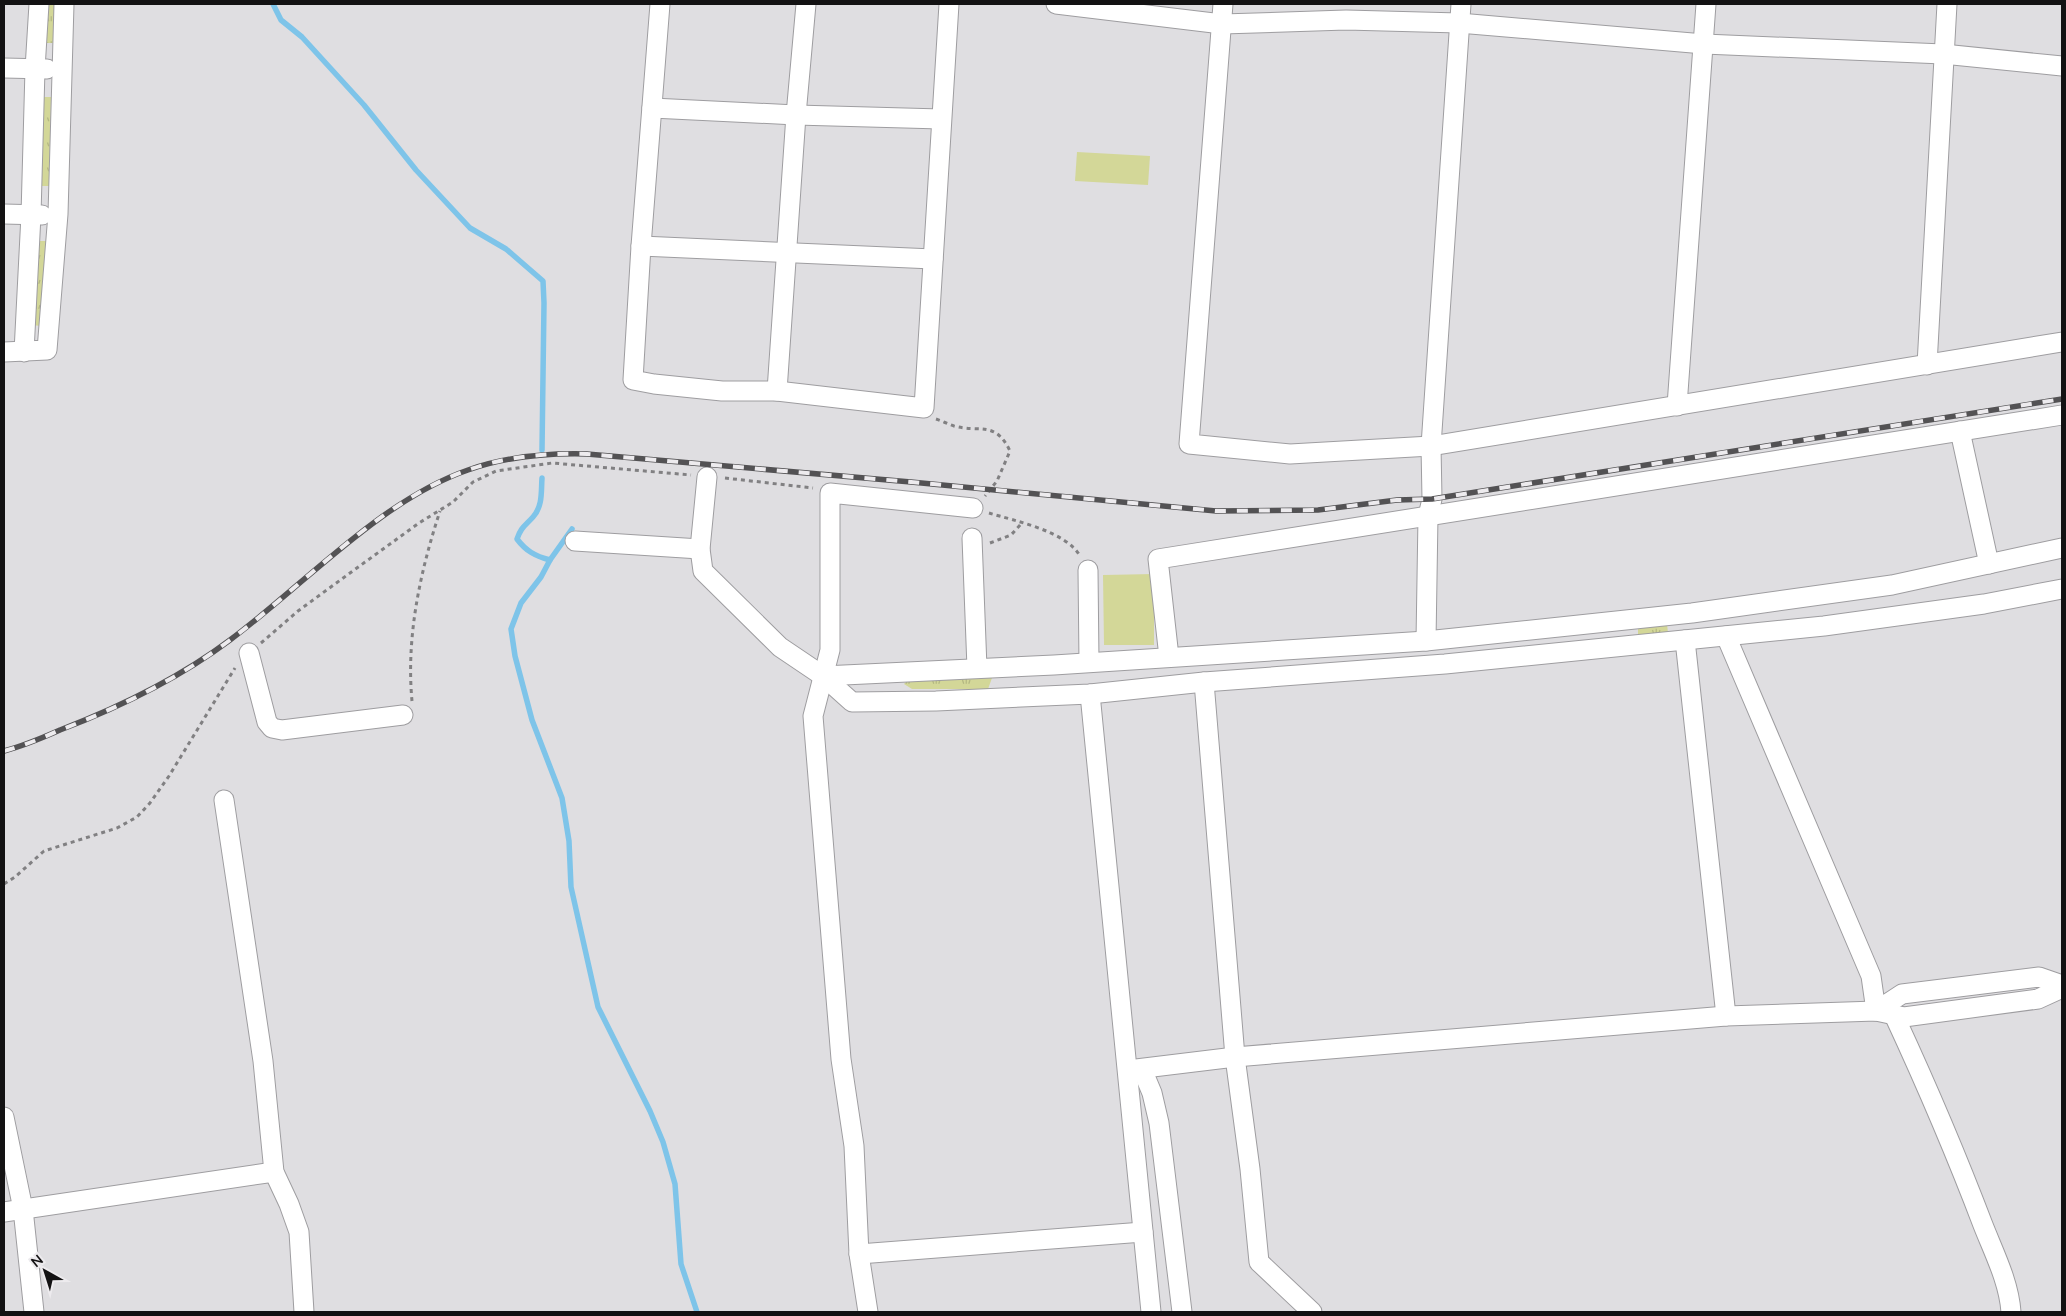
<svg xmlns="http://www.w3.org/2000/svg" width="2066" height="1316" font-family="'Nunito Sans',sans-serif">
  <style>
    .grass { fill: url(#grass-tufts) }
    .pitch { fill: #d3d798 }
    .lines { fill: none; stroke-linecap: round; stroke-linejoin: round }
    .stream { stroke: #7ec4e9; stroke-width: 5.5 }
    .minor-casing { stroke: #9e9da0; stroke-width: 21 }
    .path { stroke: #818082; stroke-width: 3; stroke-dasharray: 4 4; stroke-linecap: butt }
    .minor { stroke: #fff; stroke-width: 19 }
    .rail-casing { stroke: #535254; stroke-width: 5.5 }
    .rail { stroke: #edebee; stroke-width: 4; stroke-dasharray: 11; stroke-linecap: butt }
  </style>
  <defs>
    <pattern id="grass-tufts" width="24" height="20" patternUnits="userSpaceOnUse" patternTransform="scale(1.25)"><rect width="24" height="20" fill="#d3d798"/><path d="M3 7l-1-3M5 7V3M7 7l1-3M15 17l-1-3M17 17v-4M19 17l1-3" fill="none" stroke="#b4b882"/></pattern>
  </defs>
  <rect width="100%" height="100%" fill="#dfdee1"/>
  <g class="grass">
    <polygon points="47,4 56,4 54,43 45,43"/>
    <polygon points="42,97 51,97 49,186 39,186"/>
    <polygon points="38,241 46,241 41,326 32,325"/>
    <polygon points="1667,624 1668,633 1638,635 1638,628"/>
    <polygon points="992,678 988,689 912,689 904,684 908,680"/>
  </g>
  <g class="pitch">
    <polygon points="1077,152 1150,156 1148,185 1075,181"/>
    <polygon points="1154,574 1154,645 1104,645 1103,575"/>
  </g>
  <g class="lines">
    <g class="stream">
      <polyline points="273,4 281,20 302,37 364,105 416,170 470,228 506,249 543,281 544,303 542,450"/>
      <path d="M542,478C541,491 543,506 533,517C525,526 521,527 517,539C526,551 535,556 550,560L541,577L521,603L511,629L515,656L532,720L562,798L569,841L571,887L598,1007L650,1111L663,1142L675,1184L681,1264L697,1312"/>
      <polyline points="550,560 572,529"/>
    </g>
    <defs>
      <g id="minor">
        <polyline points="660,4 641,246 633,380 654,384 722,391 777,391 924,408 949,4"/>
        <polyline points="1056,4 1222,24 1346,20 1459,23 1704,44 1943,54 2062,66"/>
        <polyline points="1223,4 1189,444 1290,454 1431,446 2062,342"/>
        <polyline points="4,68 47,69"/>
        <polyline points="652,108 796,115 941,119"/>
        <polyline points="4,214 42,215"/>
        <polyline points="641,246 933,259"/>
        <polyline points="4,352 47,350 58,214 64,4"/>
        <polyline points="24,352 31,215 35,69 39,4"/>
        <polyline points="1927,365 1947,4"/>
        <polyline points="777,391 796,115 806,4"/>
        <polyline points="1677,406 1706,4"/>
        <polyline points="1960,431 1989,564"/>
        <polyline points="707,477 700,549 703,571 780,647 823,676 852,702 936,701 1090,694 1204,682 1445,664 1824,626 1984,604 2062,589"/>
        <polyline points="972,538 977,668"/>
        <polyline points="575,541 700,549"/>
        <polyline points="1088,570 1089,662"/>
        <polyline points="1726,636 1871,976 1876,1011 1902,994 2039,977 2062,985"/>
        <polyline points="1685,640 1726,1016"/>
        <polyline points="1426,641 1428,516 1432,499 1431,446 1461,4"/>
        <polyline points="249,653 267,722 272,728 282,730 403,715"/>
        <polyline points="1169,657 1158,559 2062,415"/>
        <polyline points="823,676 1054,665 1426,641 1692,613 1892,585 2062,548"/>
        <polyline points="1204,682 1235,1057 1250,1169 1259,1262 1312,1312"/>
        <polyline points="1090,694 1151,1312"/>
        <polyline points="224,800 263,1061 274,1172 289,1204 299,1232 304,1312"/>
        <path d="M1894,1015C1926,1084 1956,1154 1983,1225C1994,1253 2009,1282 2011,1312"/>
        <polyline points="1142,1069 1152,1093 1159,1123 1182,1312"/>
        <polyline points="1128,1070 1235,1057 1726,1016 1876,1011 1904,1017 2038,999 2062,988"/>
        <polyline points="4,1117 23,1209 34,1312"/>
        <polyline points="4,1212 274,1172"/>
        <polyline points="859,1254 1143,1232"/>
        <polyline points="868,1312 859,1254 854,1146 841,1059 813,716 830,650 830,493 973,508"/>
      </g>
    </defs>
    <use href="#minor" class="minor-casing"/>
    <g class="path">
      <path d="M936,419C942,421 948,424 954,426C980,433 995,420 1010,451L997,481L985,496"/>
      <polyline points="725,478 813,488"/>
      <path d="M989,513C1015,521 1066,531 1080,556"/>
      <polyline points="990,543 1011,535 1021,524"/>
      <polyline points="261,643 298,611 350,573 419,523 453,502 473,482 496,471 552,463 691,475"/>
      <path d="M412,701C406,637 420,572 440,511"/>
      <polyline points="4,884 15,877 44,851 117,828 137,817 150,803 169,776 235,668"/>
    </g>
    <use href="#minor" class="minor"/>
    <defs>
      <path id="rail" d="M4,751C23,746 42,738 60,730C120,707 178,679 230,640C304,585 381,500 468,470C507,456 546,453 587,454L911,482L1216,511L1318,510L1397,500L1432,499L2062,399"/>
    </defs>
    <use href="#rail" class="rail-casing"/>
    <use href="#rail" class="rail"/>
  </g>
  <rect width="2066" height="1316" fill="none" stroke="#131213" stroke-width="10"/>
  <g transform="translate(45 1271) rotate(321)" stroke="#edebee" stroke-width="4" paint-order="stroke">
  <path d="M0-4L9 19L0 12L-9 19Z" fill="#131213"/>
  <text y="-8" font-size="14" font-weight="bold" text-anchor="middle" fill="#131213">N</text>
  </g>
</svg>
